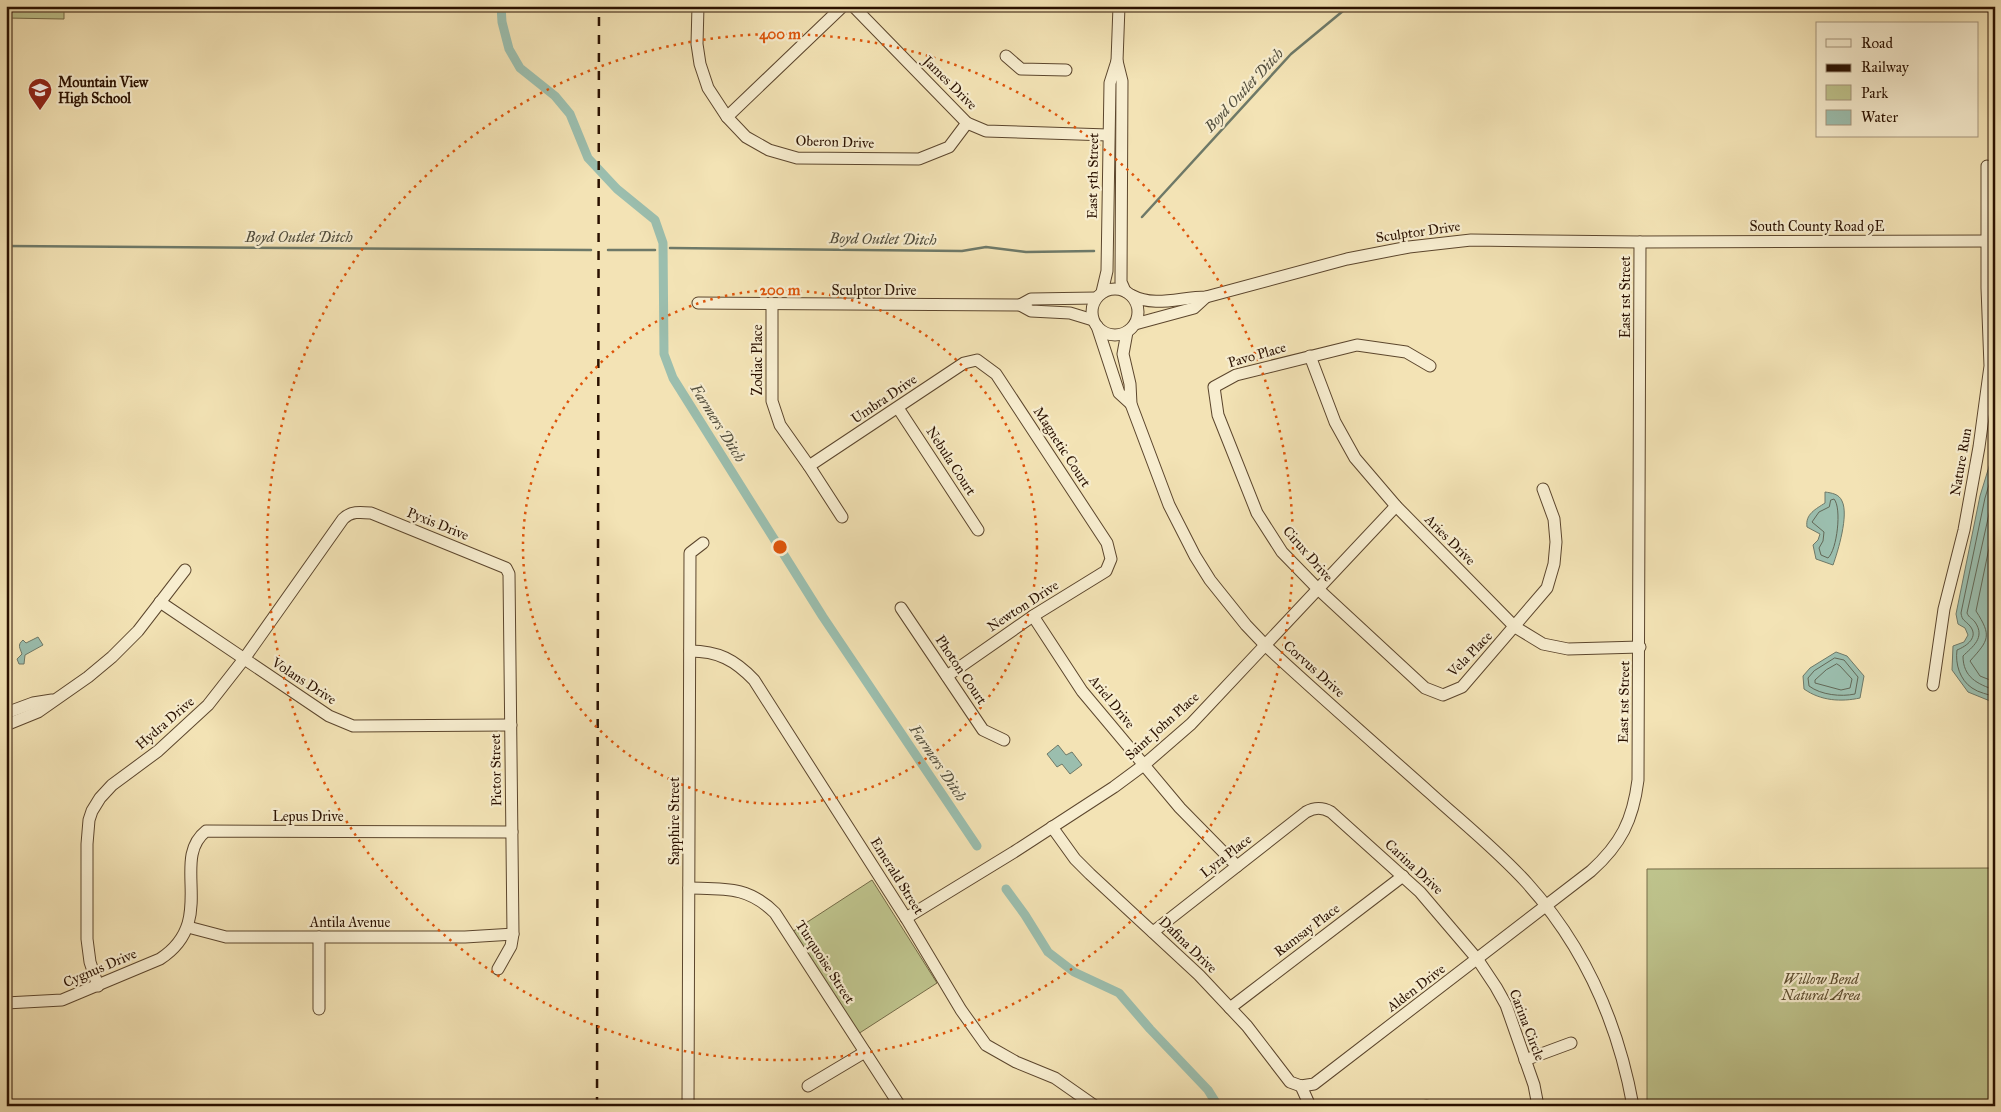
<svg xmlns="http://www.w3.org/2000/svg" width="2001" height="1112" font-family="'IM FELL Great Primer',serif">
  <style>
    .green { fill: #bec38c; stroke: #746a46 }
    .water { fill: #9bbeae; stroke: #6e7968 }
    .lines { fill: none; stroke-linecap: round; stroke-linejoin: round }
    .shore { stroke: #626857; stroke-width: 1 }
    .stream { stroke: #6e7968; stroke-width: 2.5 }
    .canal { stroke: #9bbeae; stroke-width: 9 }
    .minor-casing { stroke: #5c462d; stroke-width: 13 }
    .minor { stroke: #f7edcf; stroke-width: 11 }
    .rail { stroke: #2a1100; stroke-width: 2.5; stroke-dasharray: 9 9; stroke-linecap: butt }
    .ring { fill: none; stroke: #de550b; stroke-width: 2.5; stroke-dasharray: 2.5 5 }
    .labels { text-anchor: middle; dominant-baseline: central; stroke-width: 4.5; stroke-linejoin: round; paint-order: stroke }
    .poi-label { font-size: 14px; font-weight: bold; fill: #2a1100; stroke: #f7edcf; text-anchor: start }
    .street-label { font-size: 14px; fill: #2a1100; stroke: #f7edcf }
    .park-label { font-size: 14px; font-style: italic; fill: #5e4f31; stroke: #f7edcf }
    .water-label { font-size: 15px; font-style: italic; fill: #524e3d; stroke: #f7edcf }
    .centre { fill: #de550b; stroke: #f7edcf; stroke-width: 2.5 }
    .ring-label { font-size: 15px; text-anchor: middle; font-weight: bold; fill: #de550b; stroke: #f7edcf; stroke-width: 4.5; stroke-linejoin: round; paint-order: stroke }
  </style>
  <rect width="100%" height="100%" fill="#f3e3b5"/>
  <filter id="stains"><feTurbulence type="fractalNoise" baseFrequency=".004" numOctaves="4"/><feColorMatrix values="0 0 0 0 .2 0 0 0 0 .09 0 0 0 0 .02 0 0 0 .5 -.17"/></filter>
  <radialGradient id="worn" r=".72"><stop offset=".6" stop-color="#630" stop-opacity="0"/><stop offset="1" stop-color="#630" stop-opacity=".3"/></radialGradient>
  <g class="green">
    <polygon points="6,6 64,6 64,19 6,18"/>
    <polygon points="1995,868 1995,1106 1647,1106 1647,869"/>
    <polygon points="872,880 937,983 858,1034 792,932"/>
  </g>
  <g class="water">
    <polygon points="1995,447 1995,703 1968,692 1952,670 1953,646 1964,642 1968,635 1965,628 1958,624 1956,614 1980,496"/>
    <path d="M1825,492C1832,493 1839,494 1842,501C1849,515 1838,551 1833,565L1816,559L1813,545L1818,540L1820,534L1807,527C1805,514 1816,509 1825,503Z"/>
    <path d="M38,637L43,645L25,655L24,664H19L17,659L22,654C20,648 17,645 23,640L26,643Z"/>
    <path d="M1836,652L1847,656L1864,676L1860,698C1841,702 1821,701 1804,689L1803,676L1810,668Z"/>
    <polygon points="1058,745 1066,755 1072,752 1082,765 1070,774 1062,764 1057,767 1047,754"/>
  </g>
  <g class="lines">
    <g class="shore">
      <path d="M1995,465L1985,498L1961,613C1962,621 1965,620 1970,626C1979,637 1967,646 1957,650C1955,664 1960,680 1972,688C1979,693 1988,694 1995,697"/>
      <path d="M1995,487L1967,613C1969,618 1972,618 1975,622C1986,638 1972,647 1963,656C1963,677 1977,684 1995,690"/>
      <path d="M1831,500L1834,499C1842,508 1837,550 1828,558L1821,555L1819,548L1823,541L1824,532L1812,522L1819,512L1829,507Z"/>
      <path d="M1995,519L1976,611C1992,636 1989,640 1970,661L1980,676L1995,682"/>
      <path d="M1835,658L1844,660L1858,677L1855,694C1841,697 1821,695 1809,686L1808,678L1814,671Z"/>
      <polygon points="1837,664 1840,666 1852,679 1850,688 1841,690 1815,683 1815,680 1826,670"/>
    </g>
    <g class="stream">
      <polyline points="1142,217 1291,54 1349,6"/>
      <polyline points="6,246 591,250"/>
      <polyline points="670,248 962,251 986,247 1026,252 1094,251"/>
      <polyline points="608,250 655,250"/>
    </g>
    <g class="canal">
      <polyline points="501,6 502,22 509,49 520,68 555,96 570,114 588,158 617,189 655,220 663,243 664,354 673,378 823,617 977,846"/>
      <polyline points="1006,889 1025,915 1048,952 1074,972 1119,993 1150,1029 1208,1090 1218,1106"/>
    </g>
    <defs>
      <g id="minor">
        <polyline points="698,6 697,44 700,64 708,88 727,117 746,137 769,150 797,158 919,159 949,147 967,123"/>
        <polyline points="853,6 967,123 986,131 1108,135"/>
        <polyline points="1006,56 1021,69 1066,70"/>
        <polyline points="1117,61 1122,81 1121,282 1125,291"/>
        <polyline points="727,117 843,6"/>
        <circle cx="1115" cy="312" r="23"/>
        <polyline points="1102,292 1107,271 1110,83 1117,61 1119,6"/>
        <path d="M1131,295C1155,308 1180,297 1206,297L1347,259L1409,247L1471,240L1640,242L1995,241"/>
        <polyline points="698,303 1020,305 1031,311 1070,313 1093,320"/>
        <polyline points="772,304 772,401 780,425 809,466 842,517"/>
        <polyline points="1020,305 1031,299 1096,298"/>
        <polyline points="1135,324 1194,308 1206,297"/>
        <polyline points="1097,326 1119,393 1131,404"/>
        <path d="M1127,332L1123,354L1130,384L1131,404L1169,505L1195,556L1210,580L1246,625L1266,646C1320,696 1375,744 1430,793C1462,822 1497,850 1527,883C1584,946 1618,1023 1633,1106"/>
        <polyline points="1310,356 1335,422 1355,458 1396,506 1515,627 1543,644 1568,649 1640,647"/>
        <polyline points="1430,366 1406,352 1357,345 1236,375 1214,387 1218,415 1257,513 1282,552 1318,589 1425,688 1443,695 1462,687 1547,588 1554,564 1556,542 1554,519 1543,489"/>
        <polyline points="898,408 978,530"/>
        <polyline points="809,466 964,363 977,360 996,374 1107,543 1111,559 1106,571 1033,616 947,676"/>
        <polyline points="160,602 329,716 353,726 511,725"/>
        <polyline points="901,608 983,730 1004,740"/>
        <polyline points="1033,616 1082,691 1180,808 1237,866"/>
        <path d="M690,651C718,651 735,660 754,680L906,918L961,1010L986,1045L1016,1062L1055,1078L1095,1106"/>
        <polyline points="1933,685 1944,609 1964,530 1979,447 1990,366 1987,288 1987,166"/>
        <polyline points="6,713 33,703 52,700"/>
        <polyline points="6,725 38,712 88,677 112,657 138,631 185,570"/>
        <path d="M1052,827L1075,859L1090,874L1199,975L1247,1026L1290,1082L1301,1086L1314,1084L1591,871C1621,844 1633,820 1638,780L1640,242"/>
        <path d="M689,888C725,889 748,886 775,913L900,1106"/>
        <polyline points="906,918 1014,852 1114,787 1145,764 1191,724 1396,506"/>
        <polyline points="188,927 226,937 465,937 513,934"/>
        <path d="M1153,932L1306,812C1315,807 1322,807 1331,812L1420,892L1478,960L1496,987L1506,1005L1534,1085L1538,1106"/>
        <polyline points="319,937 319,1009"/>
        <path d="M98,986L90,962L87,939V844L89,820L92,811L100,798L112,785L158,751L208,705L244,659L343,519C351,511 360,512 371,513L506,568L509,574L513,934L511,946L498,969"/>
        <path d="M6,1003L62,1000L160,959C219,921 169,860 206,831L512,832"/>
        <polyline points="1230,1008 1403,876"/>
        <polyline points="1525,1060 1571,1043"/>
        <polyline points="808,1086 865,1052"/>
        <polyline points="1301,1086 1310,1106"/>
        <polyline points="688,1106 690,553 703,543"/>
        <polyline points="1426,1106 1427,1106"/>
      </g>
    </defs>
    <use href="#minor" class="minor-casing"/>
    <use href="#minor" class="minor"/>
    <polyline class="rail" points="597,1106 599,6"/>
  </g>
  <g class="ring">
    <circle cx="780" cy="547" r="257"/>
    <circle cx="780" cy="547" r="513"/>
  </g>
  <defs>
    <symbol id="school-pin" viewBox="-11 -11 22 30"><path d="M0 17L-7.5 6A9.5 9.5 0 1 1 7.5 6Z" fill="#8f2418" stroke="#f7edcf"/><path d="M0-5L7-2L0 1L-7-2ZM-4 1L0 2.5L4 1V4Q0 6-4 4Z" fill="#fff"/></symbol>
  </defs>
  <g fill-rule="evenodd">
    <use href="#school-pin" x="26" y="76" width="28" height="38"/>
  </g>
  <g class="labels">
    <g class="poi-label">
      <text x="58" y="82">Mountain View<tspan x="58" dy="16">High School</tspan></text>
    </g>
    <g class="street-label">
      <text transform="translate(950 83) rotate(45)">James Drive</text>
      <text transform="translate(835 142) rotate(2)">Oberon Drive</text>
      <text transform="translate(1093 176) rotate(-89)">East 5th Street</text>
      <text x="1817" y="226">South County Road 9E</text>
      <text transform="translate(1418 232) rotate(-8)">Sculptor Drive</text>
      <text x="874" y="290">Sculptor Drive</text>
      <text transform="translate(1625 297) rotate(-90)">East 1st Street</text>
      <text transform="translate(1257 355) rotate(-16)">Pavo Place</text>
      <text transform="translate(757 360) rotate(-90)">Zodiac Place</text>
      <text transform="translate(884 399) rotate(-34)">Umbra Drive</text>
      <text transform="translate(1062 447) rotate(57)">Magnetic Court</text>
      <text transform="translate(951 461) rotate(57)">Nebula Court</text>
      <text transform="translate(1961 462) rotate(-80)">Nature Run</text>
      <text transform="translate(438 524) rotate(22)">Pyxis Drive</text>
      <text transform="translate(1450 540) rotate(45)">Aries Drive</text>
      <text transform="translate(1308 554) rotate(49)">Cirux Drive</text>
      <text transform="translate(1023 606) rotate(-33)">Newton Drive</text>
      <text transform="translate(1470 654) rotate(-46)">Vela Place</text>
      <text transform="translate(1314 669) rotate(42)">Corvus Drive</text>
      <text transform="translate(961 670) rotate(56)">Photon Court</text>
      <text transform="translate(304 681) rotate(33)">Volans Drive</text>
      <text transform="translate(1112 702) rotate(51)">Ariel Drive</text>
      <text transform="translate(1624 702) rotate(-89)">East 1st Street</text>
      <text transform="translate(165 723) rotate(-41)">Hydra Drive</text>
      <text transform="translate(1162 726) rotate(-42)">Saint John Place</text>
      <text transform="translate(496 770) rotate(-91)">Pictor Street</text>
      <text x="308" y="816">Lepus Drive</text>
      <text transform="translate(674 821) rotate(-90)">Sapphire Street</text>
      <text transform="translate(1226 856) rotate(-38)">Lyra Place</text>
      <text transform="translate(1414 867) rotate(43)">Carina Drive</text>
      <text transform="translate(897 876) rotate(58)">Emerald Street</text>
      <text x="350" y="922">Antila Avenue</text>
      <text transform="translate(1307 930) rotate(-37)">Ramsay Place</text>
      <text transform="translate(1188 945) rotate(44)">Dafina Drive</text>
      <text transform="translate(825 962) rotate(57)">Turquoise Street</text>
      <text transform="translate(100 968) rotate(-23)">Cygnus Drive</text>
      <text transform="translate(1416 988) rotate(-37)">Alden Drive</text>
      <text transform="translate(1527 1025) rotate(69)">Carina Circle</text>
    </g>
    <g class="park-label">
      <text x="1821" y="979">Willow Bend<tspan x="1821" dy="16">Natural Area</tspan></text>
    </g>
    <g class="water-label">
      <text transform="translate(1244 90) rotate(-47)">Boyd Outlet Ditch</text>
      <text x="299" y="237">Boyd Outlet Ditch</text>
      <text transform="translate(883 239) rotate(1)">Boyd Outlet Ditch</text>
      <text transform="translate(718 423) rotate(58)">Farmers Ditch</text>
      <text transform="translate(938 763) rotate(56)">Farmers Ditch</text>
    </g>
  </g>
  <circle cx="780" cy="547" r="8" class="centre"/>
  <g class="ring-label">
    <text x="780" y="39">400 m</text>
    <text x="780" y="295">200 m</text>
  </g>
  <rect width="2001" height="1112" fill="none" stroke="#f3e3b5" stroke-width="25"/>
  <rect x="8" y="8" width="1986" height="1097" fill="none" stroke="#2a1100" stroke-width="2.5"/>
  <rect x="12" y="12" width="1976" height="1087" fill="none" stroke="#2a1100"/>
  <rect x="1816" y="22" width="162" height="115" fill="#f7edcf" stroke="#a5957c"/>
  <rect x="1826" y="39" width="25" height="8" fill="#f7edcf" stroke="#a5957c"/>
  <text x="1861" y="48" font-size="15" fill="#2a1100">Road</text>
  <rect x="1826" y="64" width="25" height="8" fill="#2a1100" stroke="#a5957c"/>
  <text x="1861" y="72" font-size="15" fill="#2a1100">Railway</text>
  <rect x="1826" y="85" width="25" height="15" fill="#bec38c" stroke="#a5957c"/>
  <text x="1861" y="98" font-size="15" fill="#2a1100">Park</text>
  <rect x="1826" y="110" width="25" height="15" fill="#9bbeae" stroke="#a5957c"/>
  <text x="1861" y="122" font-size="15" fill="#2a1100">Water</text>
  <rect width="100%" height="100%" filter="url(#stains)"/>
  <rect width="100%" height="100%" fill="url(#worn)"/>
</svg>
